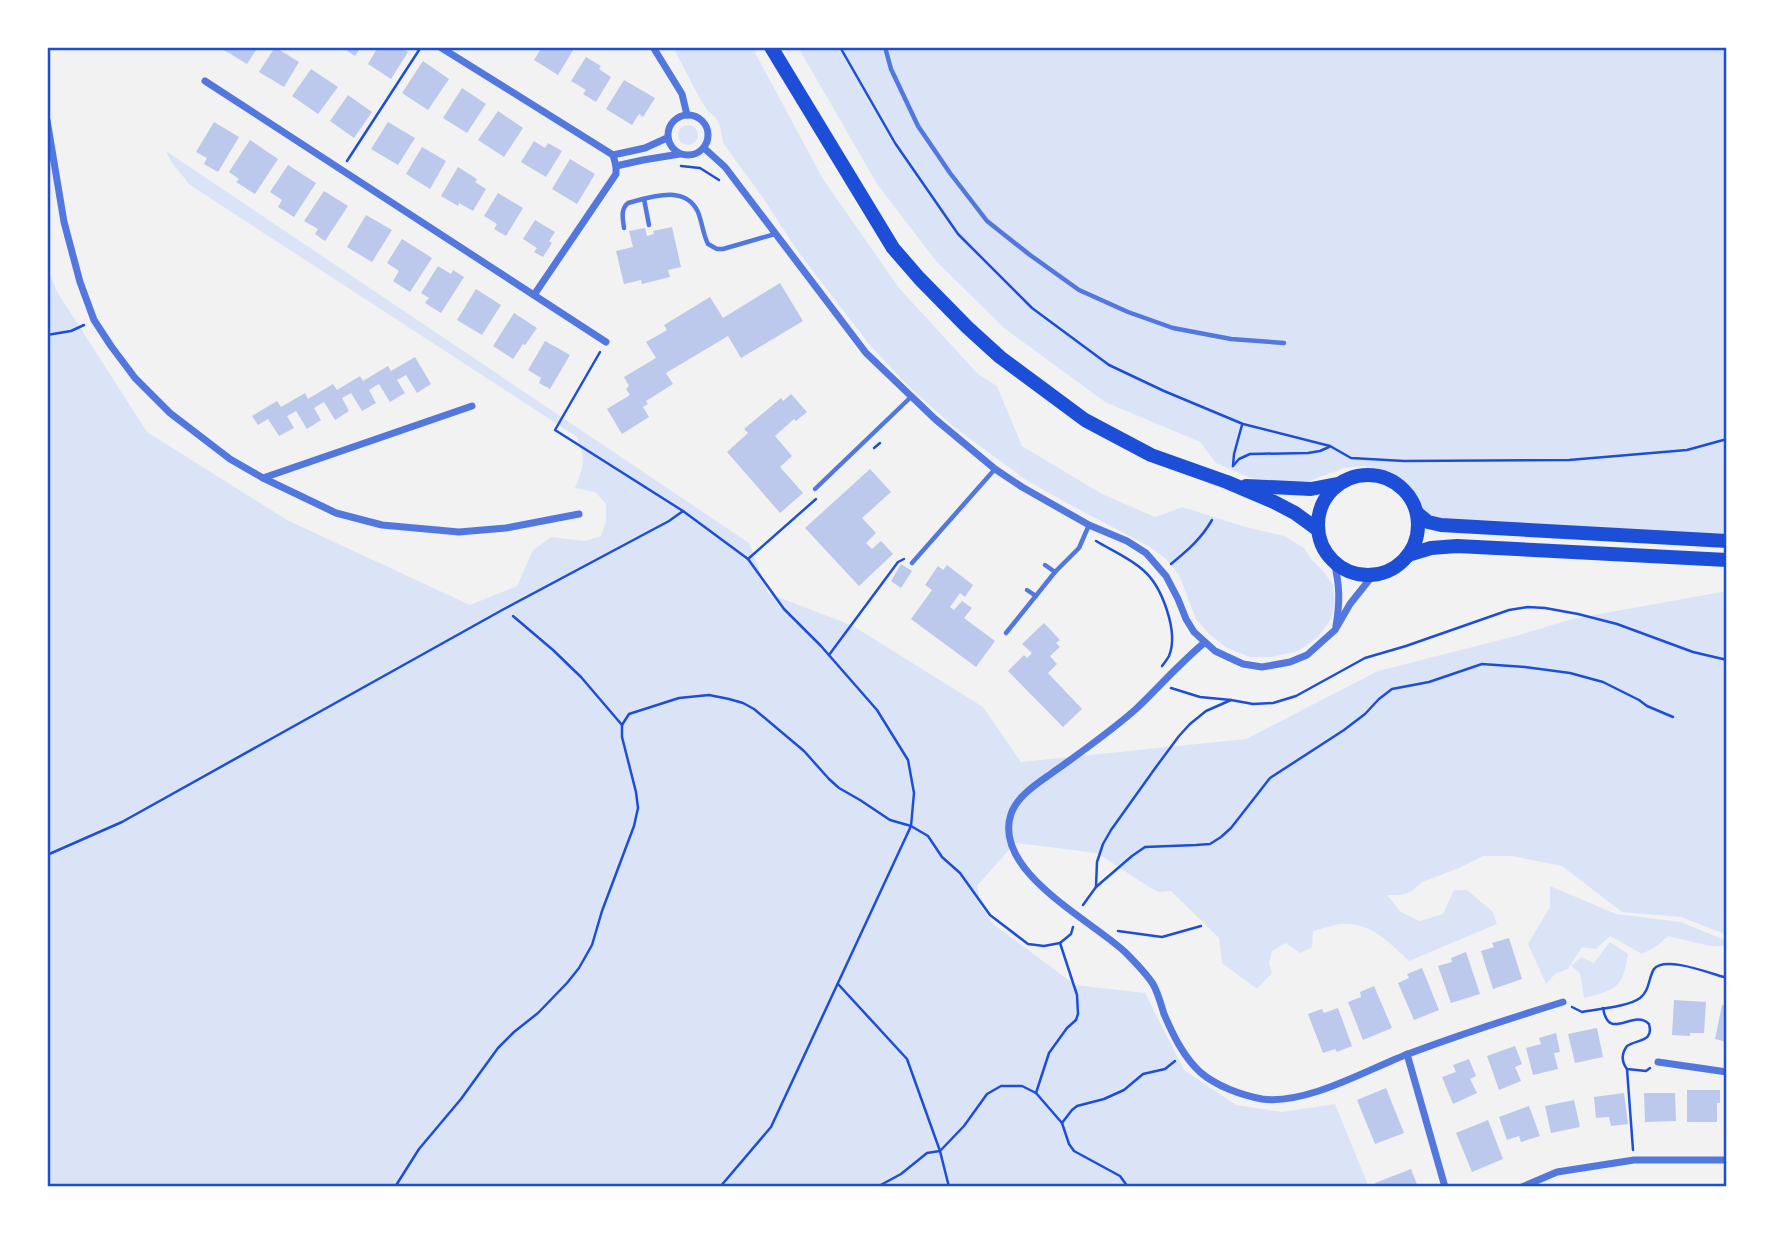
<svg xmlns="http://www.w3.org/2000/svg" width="1774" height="1234" font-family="'Alegreya Sans',sans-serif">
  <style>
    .green { fill: #dbe4f7 }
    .building { fill: #bdc9ec }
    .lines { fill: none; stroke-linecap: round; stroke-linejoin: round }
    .path { stroke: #1d4ed8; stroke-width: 2.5 }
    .service { stroke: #5277de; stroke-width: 4.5 }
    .minor { stroke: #5277de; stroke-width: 7 }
    .primary { stroke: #1d4ed8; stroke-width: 14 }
    .neatline { fill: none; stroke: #1d4ed8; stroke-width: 2.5 }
  </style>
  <rect width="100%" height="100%" fill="#f2f2f2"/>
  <g class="green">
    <polygon points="673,47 752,47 823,179 899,288 978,374 997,386 1022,446 1102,494 1155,517 1183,507 1242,526 1284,536 1304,548 1311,559 1324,572 1333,585 1335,603 1331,619 1318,637 1298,651 1272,657 1250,657 1227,648 1209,634 1196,619 1179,575 1166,559 1150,547 1065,502 1026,480 954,427 907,385 869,344 799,253 763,198 723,143 720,126 716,118 707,110 700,99"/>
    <polygon points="798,47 1727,47 1727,537 1486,520 1451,521 1435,518 1421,508 1400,479 1384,470 1364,466 1344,468 1309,481 1286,484 1258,481 1216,463 1200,442 1105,402 1004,328 936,261 877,184"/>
    <circle cx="688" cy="135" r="10"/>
    <path d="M166,151L749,543L768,593L853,626L983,707L1021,762L1246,739L1378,671L1512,637L1572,619L1727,591V935L1681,917L1622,912L1562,866L1512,856H1483L1459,868L1422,882L1412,891L1402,895H1387L1401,912L1420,921L1443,914L1454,890H1467L1493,912L1497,924L1409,961C1390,943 1369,921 1341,924C1332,925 1322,929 1313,931L1312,947L1300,953L1286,943L1272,951L1269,963L1272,973L1257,989L1222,963L1219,938L1171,891L1159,892L1149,887L1097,853L1015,843L977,886L980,904L993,924L1075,985L1145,993L1184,1070L1236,1105L1282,1112L1335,1104L1369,1187H47V265L56,290L147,432L287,520L470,605L517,586L533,550L551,537L585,541L601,536L606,521V504L595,492L575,488C584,464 586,462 577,437L190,185L172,163Z"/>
    <polygon points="1550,886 1616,914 1681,922 1727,941 1727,946 1710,946 1668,936 1657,946 1642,954 1610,936 1596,949 1582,947 1568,969 1555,974 1546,984 1528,944 1550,907"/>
    <path d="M1610,942L1628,954C1623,988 1616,990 1584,998L1580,973L1571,966L1581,957L1594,963Z"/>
  </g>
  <g class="building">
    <polygon points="219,47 258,47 247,64"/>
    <polygon points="275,47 299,62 284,87 259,72"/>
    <polygon points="341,47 361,47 355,56"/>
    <polygon points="378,47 392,47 396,50 397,47 400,47 408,52 391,79 368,64"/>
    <polygon points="542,47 575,47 558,75 534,60"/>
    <polygon points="586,57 601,66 599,69 611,77 596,102 583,94 586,90 571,81"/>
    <polygon points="423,61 449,79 428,110 402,93"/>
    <polygon points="311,69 338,87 318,114 292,96"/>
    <polygon points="624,80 655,98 643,117 639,114 632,125 606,109"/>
    <polygon points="462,88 486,104 467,133 443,118"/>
    <polygon points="348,95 372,112 354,138 330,121"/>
    <polygon points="498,111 523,128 504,157 478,140"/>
    <polygon points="214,122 239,137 218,172 204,164 207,158 196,152"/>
    <polygon points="388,122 415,138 398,165 371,149"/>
    <polygon points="250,140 278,159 255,194 236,182 239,179 229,172"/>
    <polygon points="534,141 545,148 548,143 562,151 546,177 521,162"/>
    <polygon points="422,147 446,161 430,189 406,174"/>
    <polygon points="570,159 595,174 577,204 552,189"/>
    <polygon points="288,165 316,183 294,217 278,207 282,200 270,192"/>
    <polygon points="458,167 477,179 475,182 486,189 473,211 459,203 458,206 441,196"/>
    <polygon points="324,191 348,206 325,241 315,234 318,229 304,221"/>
    <polygon points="498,193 523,208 506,236 494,229 497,224 484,216"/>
    <polygon points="366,215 392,230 372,262 347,247"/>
    <polygon points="535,220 555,232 549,241 552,243 543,257 534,252 537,248 523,239"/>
    <polygon points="672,227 681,267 668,270 670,277 642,284 641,280 624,284 616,251 633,247 629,231 645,228 647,236 654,234 653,231"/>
    <polygon points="402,239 432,258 410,292 393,281 399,271 387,263"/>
    <polygon points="438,266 451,274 453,270 464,277 441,313 425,303 429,298 421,293"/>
    <polygon points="780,283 803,321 741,358 728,336 666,373 673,384 646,401 648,404 643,407 649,417 622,434 607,409 630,395 626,389 629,386 624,377 656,358 646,342 667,330 664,325 710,297 723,318"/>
    <polygon points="476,289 501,305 482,335 457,320"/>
    <polygon points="514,313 537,328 525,345 523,344 513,359 493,346"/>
    <polygon points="545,341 570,355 550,389 539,383 541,378 528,370"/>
    <polygon points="415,357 431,384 417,393 406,375 397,380 405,393 390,402 379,384 369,390 376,403 362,411 351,393 342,398 349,411 335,420 324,402 314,408 321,420 307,429 296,411 287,416 294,428 279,436 268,419 258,425 252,416 277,401 281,407 305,393 308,399 333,384 337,390 360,376 363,381 388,366 391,371"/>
    <polygon points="791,394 807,412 796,421 794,419 775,436 792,456 780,467 803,493 780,513 727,452 748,433 744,429 781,398 783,401"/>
    <polygon points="870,469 891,492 862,518 876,533 866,543 872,549 881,541 893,554 859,586 805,528"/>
    <polygon points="901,564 912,571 901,588 891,581"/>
    <polygon points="947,565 973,585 965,597 960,593 950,607 954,610 962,601 972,608 964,618 995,641 976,667 911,619 932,590 925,585 938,566 943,570"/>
    <polygon points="1044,623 1060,640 1056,643 1060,647 1050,656 1057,664 1048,673 1082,709 1063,727 1008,671 1024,655 1027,658 1032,653 1022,644"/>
    <polygon points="1509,938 1522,979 1493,989 1481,951 1494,947 1492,943"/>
    <polygon points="1466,952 1480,994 1451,1003 1438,966 1452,962 1451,958"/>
    <polygon points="1422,968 1439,1010 1414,1020 1398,983 1409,978 1407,974"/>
    <polygon points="1374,986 1392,1028 1363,1040 1348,1002 1361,997 1360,992"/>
    <polygon points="1674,1000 1706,1002 1704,1033 1690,1033 1690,1036 1672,1035"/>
    <polygon points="1722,1005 1727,1006 1727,1042 1715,1039"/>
    <polygon points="1338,1008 1352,1046 1337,1052 1335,1049 1323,1053 1308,1014 1322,1009 1324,1013"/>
    <polygon points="1597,1028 1603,1057 1575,1063 1568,1034"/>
    <polygon points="1556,1033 1560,1052 1554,1053 1558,1069 1533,1075 1526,1048 1541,1044 1539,1038"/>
    <polygon points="1515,1046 1522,1064 1515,1067 1521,1081 1499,1090 1487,1056"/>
    <polygon points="1469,1059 1476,1076 1470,1079 1477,1093 1453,1104 1442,1077 1456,1072 1453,1065"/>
    <polygon points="1386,1088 1404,1133 1375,1144 1357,1100"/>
    <polygon points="1687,1090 1720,1090 1720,1103 1717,1103 1717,1122 1687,1122"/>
    <polygon points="1624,1093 1628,1124 1611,1126 1609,1117 1596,1118 1594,1097"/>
    <polygon points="1644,1093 1675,1093 1676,1121 1645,1122"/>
    <polygon points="1574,1100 1580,1127 1551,1133 1545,1106"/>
    <polygon points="1529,1106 1540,1136 1521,1142 1519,1136 1507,1140 1499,1117"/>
    <polygon points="1488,1120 1503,1159 1472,1172 1456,1133"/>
    <polygon points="1411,1169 1418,1187 1376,1187 1375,1183"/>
  </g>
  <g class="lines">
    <g class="path">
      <polyline points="840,47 895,143 958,234 1032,308 1109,365 1164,391 1243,424 1330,446 1351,458 1404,461 1569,460 1687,450 1727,439"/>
      <polyline points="347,161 421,47"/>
      <polyline points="681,166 700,168 719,180"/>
      <polyline points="47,335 71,331 84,325"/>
      <polyline points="600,352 555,430 683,511 748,559 784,609 821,646 877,710 908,760 914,793 911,826 771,1127 720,1187"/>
      <polyline points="874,448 880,443"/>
      <polyline points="1233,466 1239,459 1250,454 1308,453 1320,451 1329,447"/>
      <polyline points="1233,466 1234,454 1242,425"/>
      <path d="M1096,541C1111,550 1130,558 1143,570C1162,586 1179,632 1169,656C1167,660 1164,663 1162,666"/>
      <polyline points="748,559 816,499"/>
      <path d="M1171,564C1188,550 1201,539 1212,520"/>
      <polyline points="513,616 553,650 581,677 622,725"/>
      <polyline points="829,655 898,562 904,559"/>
      <polyline points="1171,688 1200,697 1231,700 1253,704 1273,703 1296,696 1365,658 1406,646 1509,610 1528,607 1545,608 1578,614 1617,624 1693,652 1727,660"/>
      <polyline points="47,855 122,822 504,609 669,521 683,511"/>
      <polyline points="1096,887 1132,856 1145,847 1196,845 1210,844 1221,837 1231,828 1270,778 1344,730 1365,714 1379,699 1392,689 1429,682 1482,664 1525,667 1570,673 1603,682 1639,700 1647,706 1673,717"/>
      <polyline points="1083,905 1096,887 1097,862 1103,844 1111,830 1156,767 1179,736 1190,724 1206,711 1231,700"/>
      <polyline points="1118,931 1162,937 1201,926"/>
      <polyline points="838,984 907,1059 940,1151 949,1187"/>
      <path d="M1572,1007L1582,1012C1597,1009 1628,1007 1640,998C1650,990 1648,979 1654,969C1664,955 1712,974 1727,978"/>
      <path d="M1603,1008C1609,1043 1633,1008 1649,1024C1654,1042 1638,1039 1627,1046C1621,1054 1621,1061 1627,1069L1646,1071L1650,1068"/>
      <polyline points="1627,1069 1633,1150"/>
      <polyline points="1036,1093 1049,1053 1067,1028 1076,1020 1078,1014 1077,995 1060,943"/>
      <polyline points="1062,1123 1072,1110 1077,1106 1104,1099 1124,1090 1143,1074 1165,1069 1175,1061"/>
      <polyline points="395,1187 419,1149 461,1099 498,1048 514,1032 538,1013 567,983 579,968 592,945 602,911 634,826 638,808 636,792 622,737 622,725 629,714 679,698 709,695 729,699 743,703 754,709 804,751 829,779 839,788 860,800 890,820 911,826 928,836 942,857 960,873 990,915 1028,944 1044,946 1060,943 1071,934 1073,927"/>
      <polyline points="877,1187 901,1174 927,1153 940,1151 964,1126 987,1094 1001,1086 1022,1086 1036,1093 1062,1123 1069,1144 1074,1151 1120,1176 1128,1187"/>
    </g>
    <g class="service">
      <polyline points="885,47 891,69 918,126 950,173 987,221 1030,255 1079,290 1128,312 1173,328 1231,339 1284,343"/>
      <polyline points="644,199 649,225"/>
      <path d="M624,228C623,219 620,210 628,203C651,197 685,184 698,212C702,222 703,234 708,244L717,249H723L775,234"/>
      <polyline points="815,489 912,396"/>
      <polyline points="912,563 995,469"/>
      <polyline points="1045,565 1055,572"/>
      <polyline points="1027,590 1036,596"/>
      <polyline points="1006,633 1055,572 1079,548 1089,525"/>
    </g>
    <g class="minor">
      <polyline points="440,47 613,155 616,166"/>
      <polyline points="653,47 682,94 687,115"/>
      <polyline points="205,81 606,342"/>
      <circle cx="688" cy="135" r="20"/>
      <polyline points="47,120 64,222 80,282 94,320 111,346 135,378 170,413 230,459 263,478 336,513 382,525 459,532 506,528 579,514"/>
      <polyline points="704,148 725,167 866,353 935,419 995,469 1022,487 1089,525 1127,541 1146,553 1166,576 1178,599 1186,619 1194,632 1215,651 1243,664 1262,667 1290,662 1307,655 1335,630 1350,604 1373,575"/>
      <polyline points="613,155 645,148 667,138"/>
      <polyline points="616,166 643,160 680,154"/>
      <polyline points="534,295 616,174 616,166"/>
      <polyline points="263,478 472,406"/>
      <path d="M1334,562C1340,586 1340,602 1336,626"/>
      <path d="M1204,643C1180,663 1159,687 1136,709C1110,732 1080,753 1052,773C1038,783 1017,796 1011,814C992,871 1091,920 1125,952C1135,962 1145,972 1153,984C1158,993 1161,1004 1164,1014C1173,1035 1183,1056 1200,1072C1216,1086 1241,1095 1262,1099C1307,1105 1366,1070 1408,1054C1459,1035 1511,1018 1563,1002"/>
      <polyline points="1407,1054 1445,1187"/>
      <polyline points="1658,1062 1727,1072"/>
      <polyline points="1522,1187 1557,1172 1634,1160 1727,1160"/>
    </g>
    <g class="primary">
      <polyline points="771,47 893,248 919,278 967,327 1000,357 1085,420 1151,455 1227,482 1274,502 1295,513 1317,529"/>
      <circle cx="1368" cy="525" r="50"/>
      <polyline points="1246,486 1311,489 1337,484"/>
      <polyline points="1417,513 1428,522 1441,525 1727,541"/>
      <polyline points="1408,555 1431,548 1457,546 1727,560"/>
    </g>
  </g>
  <rect width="1774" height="1234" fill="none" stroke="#ffffff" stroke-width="98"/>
  <rect x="49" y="49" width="1676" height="1136" class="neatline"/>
</svg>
